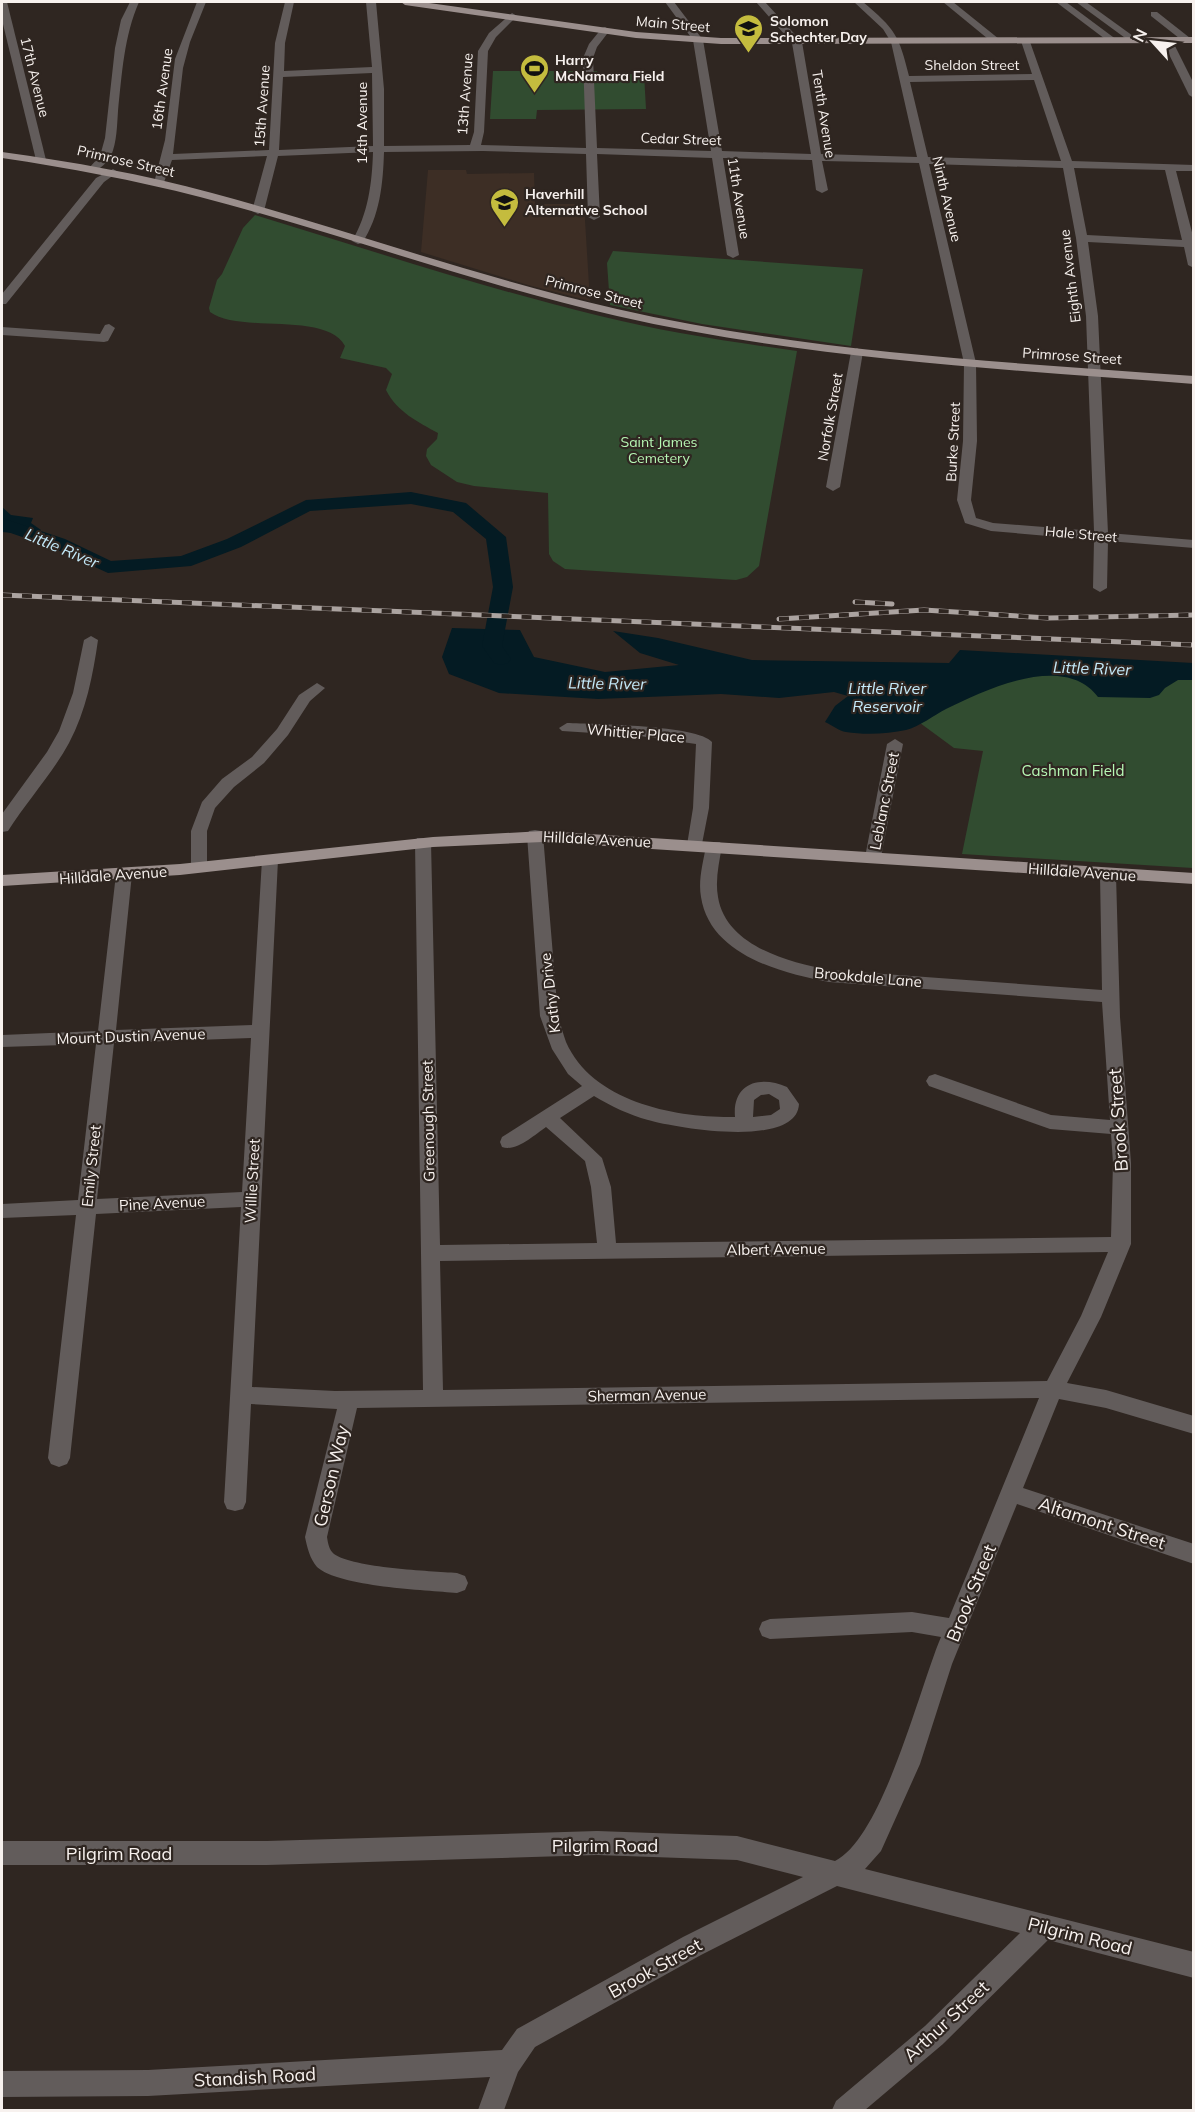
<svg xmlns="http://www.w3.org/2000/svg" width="1195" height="2112" font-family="Mulish,sans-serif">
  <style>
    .built { fill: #3d2e25 }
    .green { fill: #314c30 }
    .water { fill: #041b23 }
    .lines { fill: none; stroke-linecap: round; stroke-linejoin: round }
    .river { fill: #041b23; fill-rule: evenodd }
    .minor { fill: #625c5b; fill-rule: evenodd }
    .major { fill: #9b8f8d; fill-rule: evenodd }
    .rail-casing { stroke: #aba3a0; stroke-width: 5 }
    .rail { stroke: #2f2621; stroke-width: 4; stroke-dasharray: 10; stroke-linecap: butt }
    .labels { text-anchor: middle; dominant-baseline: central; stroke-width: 4.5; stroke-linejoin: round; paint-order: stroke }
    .far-poi-label { font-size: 14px; font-weight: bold; fill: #f7f1ee; stroke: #2f2621; text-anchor: start }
    .far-street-label { font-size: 14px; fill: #f7f1ee; stroke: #2f2621 }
    .far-park-label { font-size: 14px; fill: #b6f7b4; stroke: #2f2621 }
    .street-label { font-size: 15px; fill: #f7f1ee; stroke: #2f2621 }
    .park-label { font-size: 15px; fill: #b6f7b4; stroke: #2f2621 }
    .water-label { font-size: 16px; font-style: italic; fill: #c4eafa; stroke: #2f2621 }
    .near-street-label { font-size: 18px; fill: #f7f1ee; stroke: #2f2621 }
  </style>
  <rect width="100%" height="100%" fill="#2f2621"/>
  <polygon class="built" points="428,170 466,170 467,174 534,173 535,204 584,204 590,301 528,285 421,252"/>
  <g class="green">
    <polygon points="493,71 597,71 598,74 644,74 646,109 537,110 536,119 490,119"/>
    <path d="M255,215C370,250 484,288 600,316C665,332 731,342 797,351L759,566L747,577L736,580L565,569L553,561L549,554L548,493L474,486L457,482L431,465L426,456L427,449L437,439L438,433C418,422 397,412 386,390L392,374L386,368L340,358L345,346C326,311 239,334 210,312L209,308L217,280L222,274L243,228Z"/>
    <polygon points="613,251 863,269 851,346 702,324 610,305 607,263"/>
    <polygon points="1032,674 1193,678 1193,868 962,854 983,751 954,748 916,720 943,700"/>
  </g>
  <g class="water">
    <polygon points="2,507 11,515 33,518 31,523 41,530 36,535 2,532"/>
    <path d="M452,628L520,630L534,657L605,672L679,665L640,653L613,631L658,638L752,660L949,663L960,650L1193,663V680H1178L1165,688L1159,695L1150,698L1098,697C1065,652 986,689 946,709C934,715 919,727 906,730C888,734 864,735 846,732C839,731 832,725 825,722L835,706L848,696L834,692L779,698L721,694L598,699L499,693L449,674L442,657Z"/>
  </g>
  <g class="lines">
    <polygon class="river" points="411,492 466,503 506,537 513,587 502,646 511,659 508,663 501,665 494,663 482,646 493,587 486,539 453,512 411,504 310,511 241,547 191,566 108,573 51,547 2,530 2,518 65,539 111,561 181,556 227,539 306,500"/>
    <g class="minor">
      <polygon points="2,2 7,2 46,160 45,162 41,163 36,160 2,20"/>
      <path d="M130,2H139C124,36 122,74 118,111C117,125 117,142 111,156C108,162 100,169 94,171L89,168L100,156L105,138L115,48L121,20Z"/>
      <path d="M197,2H206L190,42L183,68L173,154L269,150L275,43L285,2H294L285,43L284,71L372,67L366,2H376L384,89V146L470,145L474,132L478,51L489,33L512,13L517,16L496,37L488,51L484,132L481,145L586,148L583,58L589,44L602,28L605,27L610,30L597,47L593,58L597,148L711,151L693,40L665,2H674L703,40L722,151L811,154L792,43L756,2H765L802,42L821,154L917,157L891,42L883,29L854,2H863C895,29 899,35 909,76L1032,74L1021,41L1029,39L1072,161L1194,165V171H1176L1194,240V268L1188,265L1184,247L1088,242L1098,316L1108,533L1194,540V548L1108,541L1107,588L1100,592L1093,588L1094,540L991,531L965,523L957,500L963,441L964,363L919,163L822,161L828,190L822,193L816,190L812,160L723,158L739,255L733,258L727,255L712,158L597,154L600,217L594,220L588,217L586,154L483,151L384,152C383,184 380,216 362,243L358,244L352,241C368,214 372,184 373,152L278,156L264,211L258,214L252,211L267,156L172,160L163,185L159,186L154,183L165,140L175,59ZM372,73L373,146L279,150L283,77ZM1034,80L1061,161L928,157L910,82ZM929,164L1063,168L1076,238L1086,316L1094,531L993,523L976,518L971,500L977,441L976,363ZM1074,168L1165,170L1182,240L1087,235Z"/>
      <polygon points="943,2 953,2 999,39 999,43 993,43"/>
      <polygon points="1056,2 1066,2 1117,40 1109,42"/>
      <polygon points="1076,2 1086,2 1140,41 1132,43"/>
      <polygon points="1151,12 1157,12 1190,38 1190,42 1184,42 1151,16"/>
      <polygon points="1167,37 1172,40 1194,84 1194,98 1189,95 1162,40"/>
      <polygon points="113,169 118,172 104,182 6,304 2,304 2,294 96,178"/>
      <polygon points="109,324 115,328 108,341 104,342 2,335 2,327 100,334 105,325"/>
      <polygon points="857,348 863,352 840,487 833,491 826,487 851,352"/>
      <path d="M91,636L98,640C93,675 86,711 69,743C52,774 27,801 8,831L2,832V814L47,752L59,731L73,693L84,640Z"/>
      <polygon points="317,683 325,688 310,701 288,735 264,763 234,787 215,808 207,831 207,868 205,872 193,872 191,868 191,831 202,802 222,779 252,757 277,729 299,695"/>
      <path d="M567,723C593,724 698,725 712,742L709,808L701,849H689L687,845L693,808L696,744L640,736L562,731L559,728Z"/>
      <polygon points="895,739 903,744 881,857 879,861 867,861 865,857 887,744"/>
      <path d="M535,830L541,831L543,835L558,1016C561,1025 563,1034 566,1042C593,1103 677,1118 735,1117C732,1083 760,1075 787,1087L799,1104C797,1149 676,1128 648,1120C629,1115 611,1106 594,1096L560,1118L602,1158L611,1187L616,1243L1111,1237L1113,1163L1111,1134L1050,1129L929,1086L926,1081L929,1076L935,1074L1051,1115L1110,1120L1102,1002L829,982C781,973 710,955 701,897C698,880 703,863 706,846L708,842H720L722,846C719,863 715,880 718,897C726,946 788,962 829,970L1102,990L1100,875L1102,871H1114L1116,875L1120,1017L1131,1163V1244L1101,1317L1067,1383L1106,1390L1194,1416V1434L1106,1408L1059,1399L1023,1488L1194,1544V1564L1017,1504L952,1664L920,1764L881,1851L865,1869L1194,1952V1978L1048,1940L943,2044L865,2110H832L836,2101L925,2026L1020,1933L837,1886L701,1955L535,2047L518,2072L504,2110H478L490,2077L148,2096L2,2097V2071L148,2070L502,2050L517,2029L683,1937L803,1877L737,1860L597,1855L267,1865H2V1841H267L597,1831L737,1836L835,1861C883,1837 919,1689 941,1637L912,1632L770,1639L762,1636L759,1629L762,1622L770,1619L912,1612L949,1618L1039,1398L357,1408L327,1537C328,1543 329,1550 334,1554C354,1568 430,1571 457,1573L465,1576L468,1583L465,1590L457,1593C426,1590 339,1587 317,1567C310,1559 307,1547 305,1537L337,1409L251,1404L246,1502L243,1509L235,1511L227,1509L224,1502L241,1207L96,1214L70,1458L67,1464L59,1467L51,1464L48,1458L76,1215L2,1218V1204L78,1200L96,1044L2,1047V1035L98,1031L116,874L118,870H130L132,874L116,1030L252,1025L262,860L264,856H276L278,860L252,1387L335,1391L423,1390L415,842L417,838H429L431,842L440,1245L597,1243L591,1187L585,1161L546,1127C534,1135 517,1152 502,1147L500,1142L502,1137L582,1086L568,1074L552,1049L540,1016L527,835L529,831ZM251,1038L242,1192L97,1199L114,1043ZM769,1094L779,1100L780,1109L771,1115L753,1117L754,1100L761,1095ZM1108,1252L1081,1316L1047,1381L443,1390L440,1261Z"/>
    </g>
    <g class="major">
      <polygon points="401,2 422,2 636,32 721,38 1194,37 1194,43 721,44 636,38 405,5"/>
      <path d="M2,152C73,162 143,174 212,193C348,230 480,278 617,309C806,352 1001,362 1194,376V384C1001,369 806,359 617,316C476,284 340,233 200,197C134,180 69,168 2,158Z"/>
      <polygon points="543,831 1194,873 1194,884 543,842 433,847 180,875 2,886 2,875 180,864 433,837"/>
    </g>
    <defs>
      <g id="rail">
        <polyline points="2,595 1194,645"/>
        <polyline points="855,602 892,604"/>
        <polyline points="779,619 924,610 1048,618 1194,615"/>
      </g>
    </defs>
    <use href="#rail" class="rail-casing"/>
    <use href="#rail" class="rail"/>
  </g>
  <defs>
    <symbol id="school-pin" viewBox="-11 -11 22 30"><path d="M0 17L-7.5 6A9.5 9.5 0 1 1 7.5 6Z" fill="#c4bc3e" stroke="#2f2621"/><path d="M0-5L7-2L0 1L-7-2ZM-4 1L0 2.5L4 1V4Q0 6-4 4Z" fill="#111"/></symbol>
    <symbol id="stadium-pin" viewBox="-11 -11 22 30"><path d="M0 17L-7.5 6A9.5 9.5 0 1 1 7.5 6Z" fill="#c4bc3e" stroke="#2f2621"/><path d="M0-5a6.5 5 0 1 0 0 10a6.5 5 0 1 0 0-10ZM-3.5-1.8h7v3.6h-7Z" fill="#111"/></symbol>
  </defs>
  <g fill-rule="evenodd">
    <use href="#school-pin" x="732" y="12" width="33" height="45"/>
    <use href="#stadium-pin" x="518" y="52" width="33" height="45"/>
    <use href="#school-pin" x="488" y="186" width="33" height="45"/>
  </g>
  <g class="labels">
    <g class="far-poi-label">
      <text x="770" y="21">Solomon<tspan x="770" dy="16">Schechter Day</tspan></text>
      <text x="555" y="60">Harry<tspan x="555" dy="16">McNamara Field</tspan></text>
      <text x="525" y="194">Haverhill<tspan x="525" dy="16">Alternative School</tspan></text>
    </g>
    <g class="far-street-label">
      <text transform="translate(673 24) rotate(5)">Main Street</text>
      <text x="972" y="65">Sheldon Street</text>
      <text transform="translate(35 77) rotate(76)">17th Avenue</text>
      <text transform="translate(162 89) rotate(-82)">16th Avenue</text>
      <text transform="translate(465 94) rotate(-86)">13th Avenue</text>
      <text transform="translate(262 106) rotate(-86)">15th Avenue</text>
      <text transform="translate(824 114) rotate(81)">Tenth Avenue</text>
      <text transform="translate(362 123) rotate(-90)">14th Avenue</text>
      <text transform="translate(681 139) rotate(2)">Cedar Street</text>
      <text transform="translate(126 161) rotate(13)">Primrose Street</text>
      <text transform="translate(739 198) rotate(81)">11th Avenue</text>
      <text transform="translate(947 199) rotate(77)">Ninth Avenue</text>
      <text transform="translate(1070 276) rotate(-97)">Eighth Avenue</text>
      <text transform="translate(594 292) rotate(14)">Primrose Street</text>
      <text transform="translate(1072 356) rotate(4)">Primrose Street</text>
      <text transform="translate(830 417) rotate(-80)">Norfolk Street</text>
      <text transform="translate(953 442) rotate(-87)">Burke Street</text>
      <text transform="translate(1081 534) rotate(5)">Hale Street</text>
    </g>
    <g class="far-park-label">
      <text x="659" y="442">Saint James<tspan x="659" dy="16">Cemetery</tspan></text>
    </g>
    <g class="street-label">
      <text transform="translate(636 733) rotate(5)">Whittier Place</text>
      <text transform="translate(884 801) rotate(-79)">Leblanc Street</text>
      <text transform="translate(597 839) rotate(3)">Hilldale Avenue</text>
      <text transform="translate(1082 872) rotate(4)">Hilldale Avenue</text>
      <text transform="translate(113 875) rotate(-4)">Hilldale Avenue</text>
      <text transform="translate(868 977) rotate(5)">Brookdale Lane</text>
      <text transform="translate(550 993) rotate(-97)">Kathy Drive</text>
      <text transform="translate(131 1036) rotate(-2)">Mount Dustin Avenue</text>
      <text transform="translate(428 1121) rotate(-91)">Greenough Street</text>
      <text transform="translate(91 1166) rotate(-84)">Emily Street</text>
      <text transform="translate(252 1181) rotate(-87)">Willie Street</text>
      <text transform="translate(162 1203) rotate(-3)">Pine Avenue</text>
      <text transform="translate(776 1249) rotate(-1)">Albert Avenue</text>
      <text transform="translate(647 1395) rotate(-1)">Sherman Avenue</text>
    </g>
    <g class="park-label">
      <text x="1073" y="770">Cashman Field</text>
    </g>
    <g class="water-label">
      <text transform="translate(62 548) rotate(23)">Little River</text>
      <text transform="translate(1092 668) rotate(2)">Little River</text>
      <text transform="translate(607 683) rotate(1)">Little River</text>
      <text x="887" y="688">Little River<tspan x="887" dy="18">Reservoir</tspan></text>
    </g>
    <g class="near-street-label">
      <text transform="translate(1118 1120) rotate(-94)">Brook Street</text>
      <text transform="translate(331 1476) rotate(-77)">Gerson Way</text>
      <text transform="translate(1102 1523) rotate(18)">Altamont Street</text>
      <text transform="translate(971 1593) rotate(-68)">Brook Street</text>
      <text x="605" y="1845">Pilgrim Road</text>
      <text x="119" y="1853">Pilgrim Road</text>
      <text transform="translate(1080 1936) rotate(14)">Pilgrim Road</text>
      <text transform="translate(655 1968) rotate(-29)">Brook Street</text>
      <text transform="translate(946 2021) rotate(-43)">Arthur Street</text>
      <text transform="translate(255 2077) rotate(-3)">Standish Road</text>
    </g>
  </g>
  <rect width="1195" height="2112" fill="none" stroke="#f7f1ee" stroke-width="6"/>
  <g transform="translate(1153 42) rotate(297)" stroke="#2f2621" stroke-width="4.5" paint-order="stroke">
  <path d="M0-4.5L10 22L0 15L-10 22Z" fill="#f7f1ee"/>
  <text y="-9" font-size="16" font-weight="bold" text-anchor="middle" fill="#f7f1ee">N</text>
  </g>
</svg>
